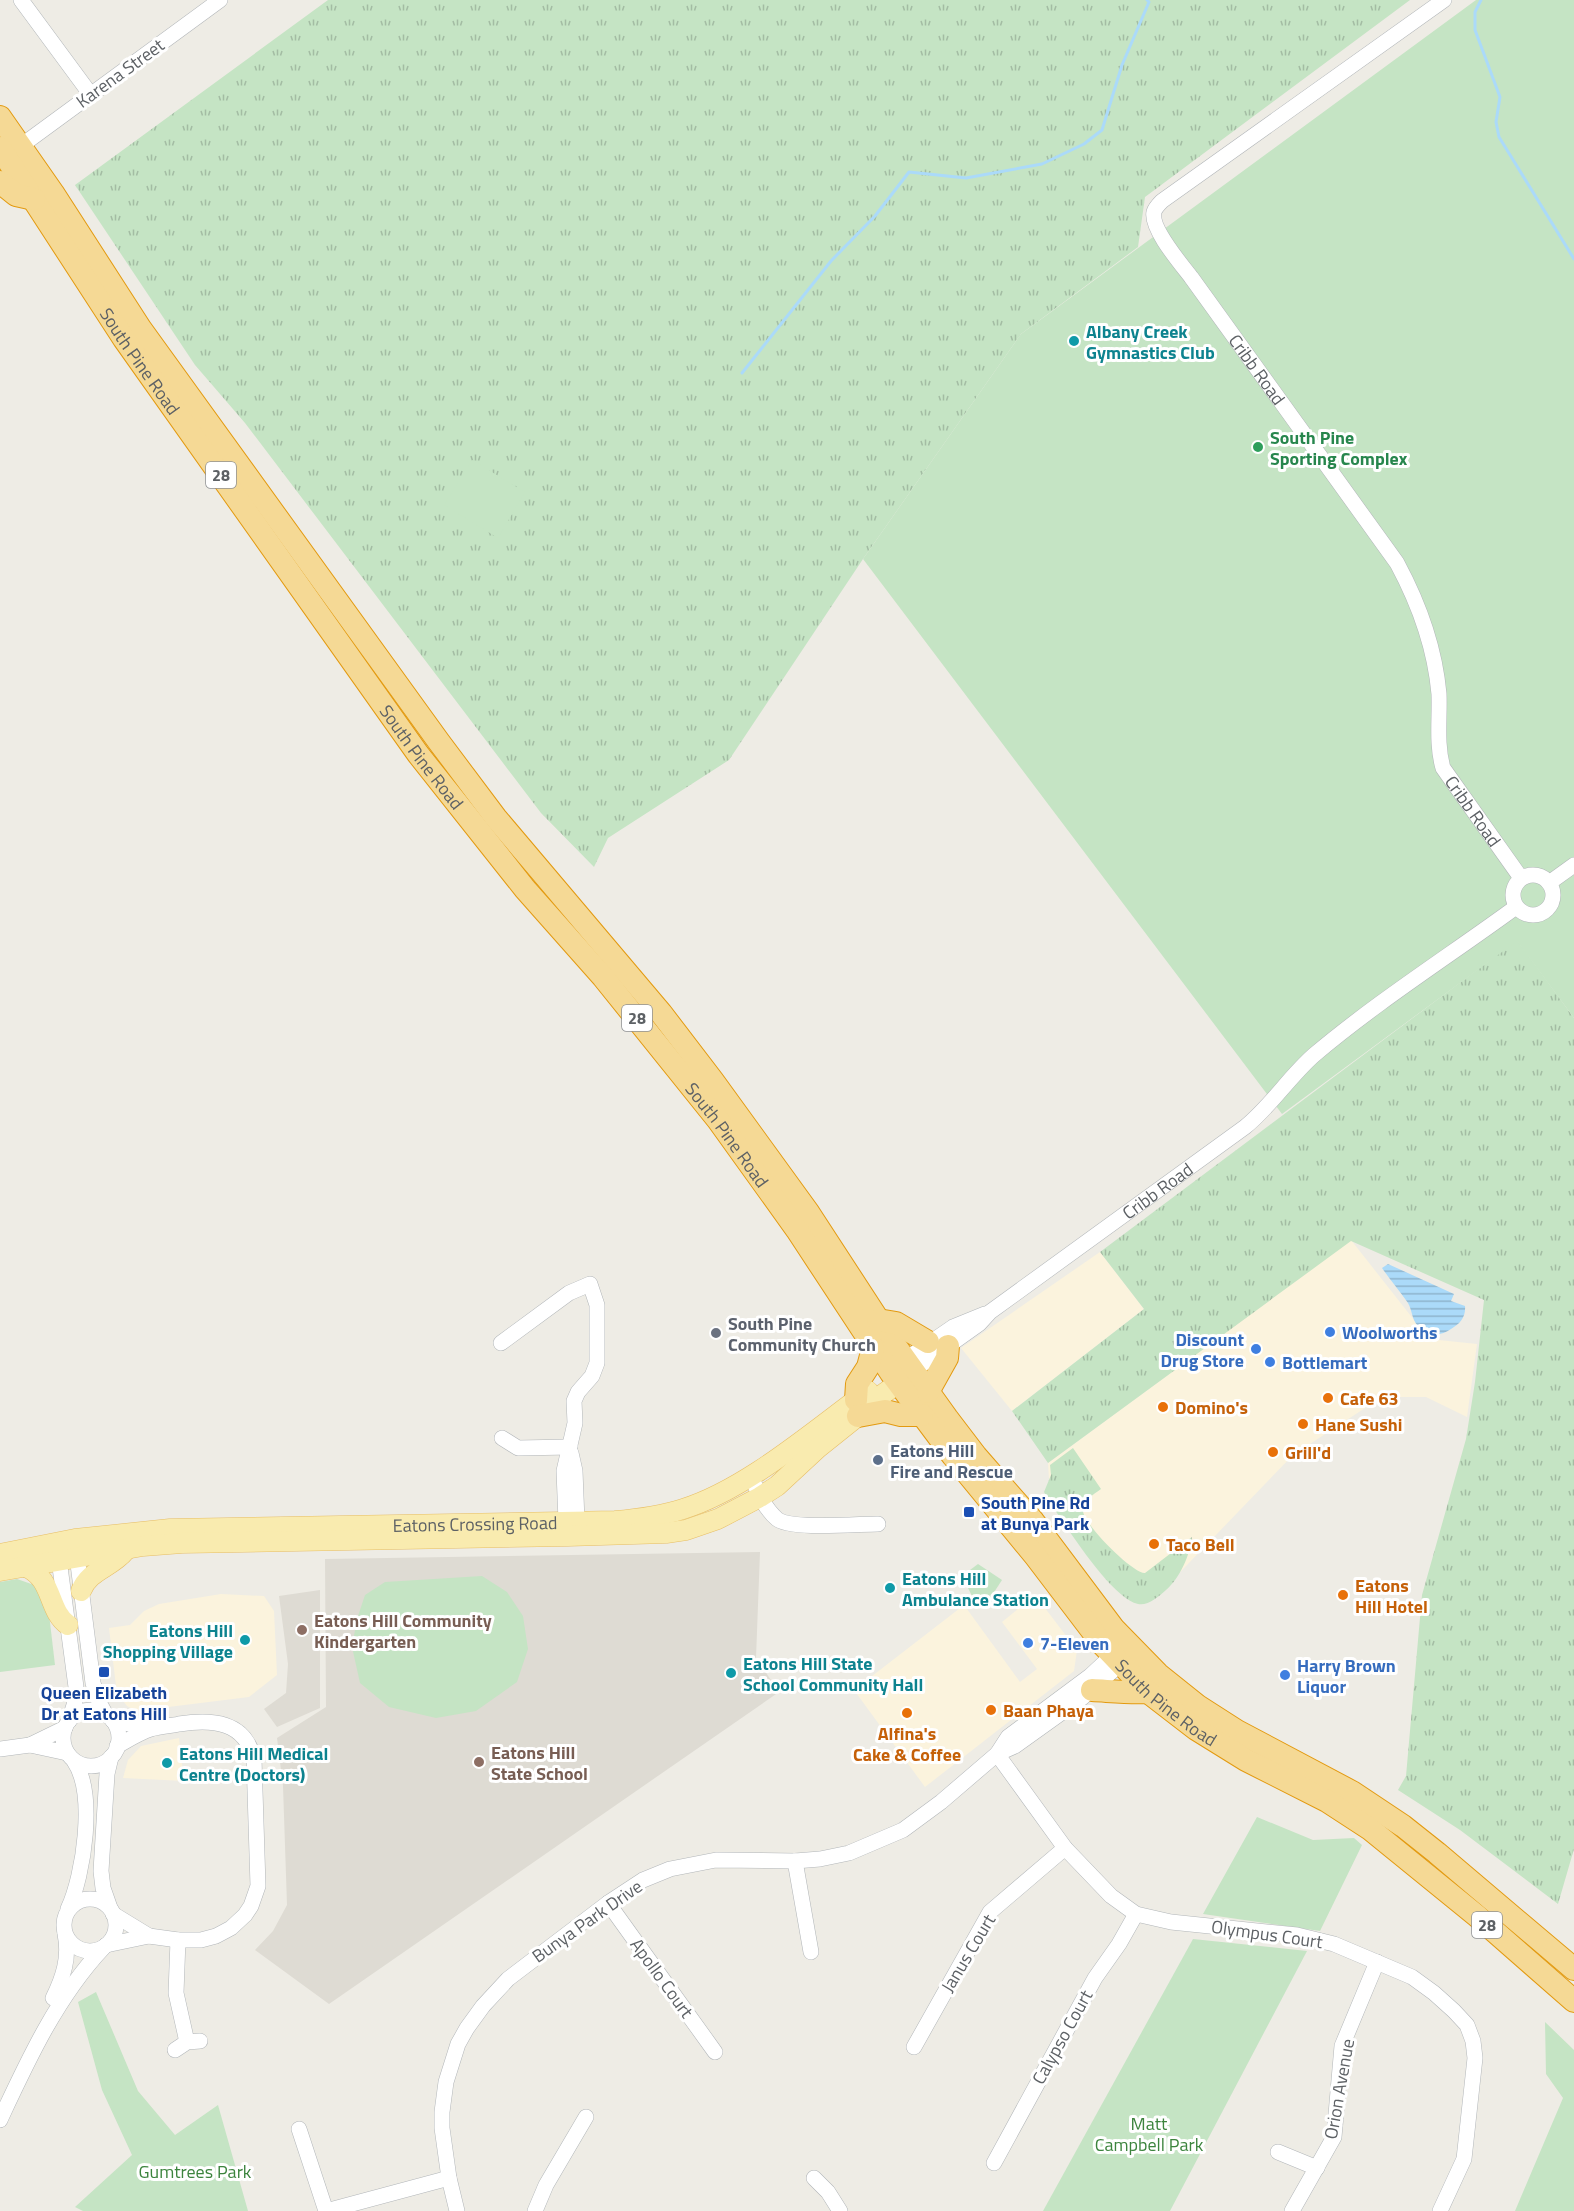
<svg xmlns="http://www.w3.org/2000/svg" width="1574" height="2211" font-family="'Titillium Web',sans-serif">
  <style>
    .commercial { fill: #fbf3dd }
    .education { fill: #dedbd3 }
    .grass { fill: url(#grass-tufts) }
    .park { fill: #c5e4c4 }
    .water { fill: url(#water-rules) }
    .lines { fill: none; stroke-linecap: round; stroke-linejoin: round }
    .stream { stroke: #abdaf9; stroke-width: 3 }
    .minor-casing { stroke: #b2b6b9; stroke-width: 16 }
    .major-casing { stroke: #e7be65; stroke-width: 21 }
    .highway-casing { stroke: #e39a10; stroke-width: 24 }
    .minor { stroke: #fff; stroke-width: 15 }
    .major { stroke: #f9ebaf; stroke-width: 20 }
    .highway { stroke: #f5d995; stroke-width: 22 }
    .culture-dot { fill: #0f9aa8; stroke: #fff; stroke-width: 2 }
    .leisure-dot { fill: #2e9e5b; stroke: #fff; stroke-width: 2 }
    .shop-dot { fill: #3f7fe0; stroke: #fff; stroke-width: 2 }
    .worship-dot { fill: #6b7280; stroke: #fff; stroke-width: 2 }
    .food-dot { fill: #e8710a; stroke: #fff; stroke-width: 2 }
    .service-dot { fill: #5c6f8a; stroke: #fff; stroke-width: 2 }
    .transit-dot { fill: #1a4fb4; stroke: #fff; stroke-width: 2 }
    .education-dot { fill: #8d6e63; stroke: #fff; stroke-width: 2 }
    .labels { text-anchor: middle; dominant-baseline: central; stroke-width: 6; stroke-linejoin: round; paint-order: stroke }
    .shield { fill: #fff; stroke: #8e9093; stroke-width: 1.5 }
    .shield-label { font-size: 16px; font-weight: bold; fill: #5d6165 }
    .street-label { font-size: 18px; fill: #5d6165; stroke: #fff }
    .culture-label { font-size: 18px; font-weight: bold; fill: #0d838f; stroke: #fff; text-anchor: start }
    .leisure-label { font-size: 18px; font-weight: bold; fill: #27864d; stroke: #fff; text-anchor: start }
    .worship-label { font-size: 18px; font-weight: bold; fill: #5b616d; stroke: #fff; text-anchor: start }
    .shop-label { font-size: 18px; font-weight: bold; fill: #366cbe; stroke: #fff; text-anchor: start }
    .food-label { font-size: 18px; font-weight: bold; fill: #c56008; stroke: #fff; text-anchor: start }
    .service-label { font-size: 18px; font-weight: bold; fill: #4e5e75; stroke: #fff; text-anchor: start }
    .transit-label { font-size: 18px; font-weight: bold; fill: #164399; stroke: #fff; text-anchor: start }
    .education-label { font-size: 18px; font-weight: bold; fill: #785e54; stroke: #fff; text-anchor: start }
    .park-label { font-size: 18px; fill: #3c843d; stroke: #fff }
  </style>
  <defs>
    <pattern id="grass-tufts" width="24" height="20" patternUnits="userSpaceOnUse" patternTransform="scale(1.5)"><rect width="24" height="20" fill="#c5e4c4"/><path d="M3 7l-1-3M5 7V3M7 7l1-3M15 17l-1-3M17 17v-4M19 17l1-3" fill="none" stroke="#a3bca3"/></pattern>
    <pattern id="water-rules" width="6" height="5" patternUnits="userSpaceOnUse" patternTransform="scale(1.5)"><rect width="6" height="5" fill="#abdaf9"/><path d="M0 2.5h6" fill="none" stroke="#8eb4cd"/></pattern>
  </defs>
  <rect width="100%" height="100%" fill="#eeece5"/>
  <g class="commercial">
    <polygon points="1351,1240 1429,1339 1477,1344 1467,1417 1426,1397 1382,1397 1293,1455 1160,1593 1050,1495 1048,1463"/>
    <polygon points="1100,1252 1144,1309 1012,1411 961,1348"/>
    <polygon points="221,1594 264,1596 274,1611 277,1675 249,1697 136,1711 127,1706 120,1697 116,1686 109,1628 130,1625 144,1611 159,1604"/>
    <polygon points="1035,1595 1077,1650 1074,1671 925,1787 854,1690 964,1605 1020,1682 1037,1669 1002,1622"/>
    <polygon points="179,1738 184,1781 123,1778 128,1760 141,1746"/>
  </g>
  <g class="education">
    <polygon points="760,1552 756,1658 779,1692 329,2004 255,1950 273,1931 287,1905 283,1786 277,1738 326,1707 325,1559"/>
    <polygon points="320,1590 320,1708 277,1727 264,1709 286,1693 288,1664 279,1596"/>
  </g>
  <g class="grass">
    <polygon points="328,0 1410,0 1145,197 1138,247 1021,334 863,559 729,760 608,838 594,867 541,813 245,423 195,365 75,185"/>
    <polygon points="1517,940 1574,1018 1574,1849 1558,1904 1460,1830 1398,1790 1406,1776 1422,1595 1466,1439 1475,1382 1484,1300 1351,1241 1048,1463 1012,1411 1144,1309 1100,1252"/>
    <path d="M1073,1448L1101,1489C1093,1495 1084,1499 1083,1510C1082,1523 1133,1574 1145,1573L1192,1537C1190,1555 1180,1578 1166,1590C1158,1597 1148,1606 1138,1604C1111,1598 1067,1527 1050,1503L1044,1492L1051,1475L1050,1465Z"/>
  </g>
  <g class="park">
    <polygon points="1476,0 1574,0 1574,1018 1517,941 1282,1114 863,559 1021,334"/>
    <polygon points="472,460 525,492 498,538 444,505"/>
    <polygon points="978,1564 1002,1580 989,1600 974,1600 962,1576"/>
    <polygon points="482,1576 507,1592 523,1616 528,1649 517,1682 476,1711 436,1718 389,1707 360,1683 352,1647 357,1619 365,1595 385,1582"/>
    <polygon points="17,1579 37,1586 49,1614 55,1665 0,1672 0,1582"/>
    <polygon points="1257,1817 1313,1840 1354,1838 1362,1845 1320,1931 1203,1914"/>
    <polygon points="1193,1939 1307,1951 1170,2211 1043,2211"/>
    <polygon points="96,1992 138,2091 175,2135 218,2105 248,2211 83,2211 75,2207 132,2155 102,2090 78,2002"/>
    <polygon points="1545,2022 1574,2050 1574,2211 1515,2211 1563,2098 1546,2074"/>
  </g>
  <path class="water" d="M1388,1264L1454,1294L1451,1301L1465,1306C1466,1317 1460,1324 1451,1329C1440,1337 1426,1336 1417,1325C1412,1319 1412,1310 1408,1303C1400,1291 1390,1280 1382,1268Z"/>
  <g class="lines">
    <g class="stream">
      <polyline points="1481,0 1475,12 1475,30 1500,97 1496,122 1499,137 1574,259"/>
      <polyline points="742,373 831,261 875,216 909,172 966,178 1042,164 1084,144 1102,130 1122,65 1149,2 1147,0"/>
    </g>
    <defs>
      <g id="minor">
        <polyline points="21,0 91,95"/>
        <path id="s1" d="M1444,0L1162,201C1159,204 1155,208 1154,212C1150,228 1181,264 1191,277L1397,563C1418,602 1435,649 1439,694C1440,718 1436,744 1443,768L1521,878"/>
        <polyline points="14,151 220,0"/>
        <circle cx="1533" cy="895" r="20"/>
        <polyline points="1549,883 1574,865"/>
        <polyline points="501,1343 569,1293 590,1284 597,1305 597,1363 592,1376 578,1392 574,1401 575,1423 564,1471 566,1521"/>
        <polyline points="905,1360 953,1327 985,1314"/>
        <path id="s2" d="M913,1371L979,1324L990,1312L1245,1127C1271,1106 1289,1077 1314,1055C1378,1001 1449,956 1516,907"/>
        <polyline points="502,1438 518,1448 570,1447"/>
        <polyline points="571,1453 575,1471 577,1521"/>
        <path d="M751,1476C757,1490 764,1508 777,1519C790,1530 858,1524 878,1524"/>
        <polyline points="76,1548 93,1683 99,1702 106,1715"/>
        <polyline points="58,1552 76,1687 75,1702 69,1721"/>
        <circle cx="91" cy="1738" r="28"/>
        <polyline points="113,1721 153,1728"/>
        <polyline points="30,1745 65,1728"/>
        <polyline points="0,1749 30,1745 67,1753"/>
        <polyline points="997,1754 1065,1848 1111,1896 1136,1914 1171,1922 1297,1935 1334,1944 1412,1977 1434,1993 1454,2011 1467,2025 1473,2041 1475,2058 1464,2159 1440,2211"/>
        <polyline points="997,1754 1008,1737 1090,1676 1119,1649"/>
        <polyline points="795,1861 811,1952"/>
        <circle cx="90" cy="1925" r="26"/>
        <polyline points="608,1903 715,2052"/>
        <polyline points="110,1908 103,1888 101,1871 107,1774 111,1757"/>
        <path d="M68,1909C84,1875 96,1793 74,1761"/>
        <polyline points="113,1914 149,1936"/>
        <polyline points="178,1940 176,1993 187,2042"/>
        <path d="M106,1945L149,1936L178,1940H201L216,1936L231,1928L245,1915L251,1906L258,1886L254,1759C245,1721 212,1719 179,1724C170,1726 160,1726 151,1729C139,1733 128,1740 117,1746"/>
        <path d="M53,1998C63,1978 70,1957 65,1934"/>
        <polyline points="914,2047 990,1912 1065,1848"/>
        <polyline points="175,2050 187,2042 200,2041"/>
        <path d="M0,2120C28,2060 57,1997 103,1948"/>
        <polyline points="299,2129 326,2211"/>
        <polyline points="1278,2152 1317,2168"/>
        <polyline points="994,2163 1095,1978 1119,1944 1136,1914"/>
        <polyline points="814,2178 828,2192 840,2211"/>
        <polyline points="326,2211 449,2178"/>
        <polyline points="457,2211 449,2178 442,2128 442,2112 446,2082 458,2044 467,2028 483,2006 508,1979 608,1903 643,1880 670,1869 716,1860 795,1861 820,1859 849,1853 903,1830 941,1802 997,1754 1015,1746 1082,1698 1126,1659"/>
        <polyline points="535,2211 546,2185 586,2117"/>
        <polyline points="1292,2211 1334,2137 1342,2046 1377,1962"/>
      </g>
      <g id="major">
        <path id="s3" d="M0,1554L75,1539L170,1529L615,1521C639,1519 661,1516 683,1509C747,1489 813,1431 868,1391"/>
        <path d="M26,1567C54,1579 47,1610 68,1625"/>
        <polyline points="0,1571 143,1546 182,1543 568,1536 666,1533 686,1530 718,1519 760,1497 777,1486 818,1448 858,1416 871,1403 909,1375"/>
        <path d="M81,1591C89,1570 111,1568 125,1551"/>
      </g>
      <g id="highway">
        <polyline points="0,117 53,193 140,328 439,742 496,818 661,1013 713,1081 808,1212 894,1344 947,1418 976,1456 1033,1521 1114,1629 1158,1674 1198,1706 1237,1731 1352,1792 1403,1826 1437,1853 1574,1969"/>
        <path id="s4" d="M0,148L124,339L418,754L525,889L603,977L718,1120L797,1230L891,1373L953,1456L1036,1557L1103,1645L1148,1692L1196,1729L1246,1760L1327,1801L1370,1829L1477,1916L1574,2001"/>
        <polyline points="0,182 16,195 34,199"/>
        <polyline points="878,1320 896,1323 928,1342"/>
        <polyline points="928,1392 947,1358 948,1346"/>
        <polyline points="856,1400 857,1384 868,1367 873,1348"/>
        <polyline points="858,1416 885,1411 901,1415 922,1415"/>
        <path d="M1092,1690C1111,1691 1129,1693 1148,1692"/>
      </g>
    </defs>
    <use href="#minor" class="minor-casing"/>
    <use href="#major" class="major-casing"/>
    <use href="#highway" class="highway-casing"/>
    <use href="#minor" class="minor"/>
    <use href="#major" class="major"/>
    <use href="#highway" class="highway"/>
  </g>
  <g class="culture-dot">
    <circle cx="1074" cy="341" r="6"/>
    <circle cx="890" cy="1588" r="6"/>
    <circle cx="245" cy="1640" r="6"/>
    <circle cx="731" cy="1673" r="6"/>
    <circle cx="167" cy="1763" r="6"/>
  </g>
  <circle class="leisure-dot" cx="1258" cy="447" r="6"/>
  <g class="shop-dot">
    <circle cx="1330" cy="1332" r="6"/>
    <circle cx="1256" cy="1349" r="6"/>
    <circle cx="1270" cy="1362" r="6"/>
    <circle cx="1028" cy="1643" r="6"/>
    <circle cx="1285" cy="1675" r="6"/>
  </g>
  <circle class="worship-dot" cx="716" cy="1333" r="6"/>
  <g class="food-dot">
    <circle cx="1328" cy="1398" r="6"/>
    <circle cx="1163" cy="1407" r="6"/>
    <circle cx="1303" cy="1424" r="6"/>
    <circle cx="1273" cy="1452" r="6"/>
    <circle cx="1154" cy="1544" r="6"/>
    <circle cx="1343" cy="1595" r="6"/>
    <circle cx="991" cy="1710" r="6"/>
    <circle cx="907" cy="1713" r="6"/>
  </g>
  <circle class="service-dot" cx="878" cy="1460" r="6"/>
  <g class="transit-dot">
    <rect x="963" y="1506" width="12" height="12" rx="3"/>
    <rect x="98" y="1666" width="12" height="12" rx="3"/>
  </g>
  <g class="education-dot">
    <circle cx="302" cy="1630" r="6"/>
    <circle cx="479" cy="1762" r="6"/>
  </g>
  <g class="labels">
    <g class="shield">
      <rect x="206" y="462" width="30" height="26" rx="4.5"/>
      <rect x="622" y="1005" width="30" height="26" rx="4.5"/>
      <rect x="1472" y="1912" width="30" height="26" rx="4.5"/>
    </g>
    <g class="shield-label">
      <text x="221" y="475">28</text>
      <text x="637" y="1018">28</text>
      <text x="1487" y="1925">28</text>
    </g>
    <g class="street-label">
      <text transform="translate(120 73) rotate(-36)">Karena Street</text>
      <text stroke="none"><textPath href="#s4" startOffset="255">South Pine Road</textPath></text>
      <text stroke="none"><textPath href="#s1" startOffset="550">Cribb Road</textPath></text>
      <text stroke="none"><textPath href="#s4" startOffset="741">South Pine Road</textPath></text>
      <text stroke="none"><textPath href="#s1" startOffset="1054">Cribb Road</textPath></text>
      <text stroke="none"><textPath href="#s4" startOffset="1227">South Pine Road</textPath></text>
      <text stroke="none"><textPath href="#s2" startOffset="304">Cribb Road</textPath></text>
      <text stroke="none"><textPath href="#s3" startOffset="477">Eatons Crossing Road</textPath></text>
      <text stroke="none"><textPath href="#s4" startOffset="1947">South Pine Road</textPath></text>
      <text transform="translate(587 1921) rotate(-35)">Bunya Park Drive</text>
      <text transform="translate(1267 1934) rotate(8)">Olympus Court</text>
      <text transform="translate(968 1953) rotate(-59)">Janus Court</text>
      <text transform="translate(662 1978) rotate(54)">Apollo Court</text>
      <text transform="translate(1062 2037) rotate(-61)">Calypso Court</text>
      <text transform="translate(1339 2089) rotate(-80)">Orion Avenue</text>
    </g>
    <g class="culture-label">
      <text x="1086" y="331">Albany Creek<tspan x="1086" dy="21">Gymnastics Club</tspan></text>
      <text x="902" y="1578">Eatons Hill<tspan x="902" dy="21">Ambulance Station</tspan></text>
      <text x="233" y="1630" text-anchor="end">Eatons Hill<tspan x="233" dy="21">Shopping Village</tspan></text>
      <text x="743" y="1663">Eatons Hill State<tspan x="743" dy="21">School Community Hall</tspan></text>
      <text x="179" y="1753">Eatons Hill Medical<tspan x="179" dy="21">Centre (Doctors)</tspan></text>
    </g>
    <g class="leisure-label">
      <text x="1270" y="437">South Pine<tspan x="1270" dy="21">Sporting Complex</tspan></text>
    </g>
    <g class="worship-label">
      <text x="728" y="1323">South Pine<tspan x="728" dy="21">Community Church</tspan></text>
    </g>
    <g class="shop-label">
      <text x="1342" y="1332">Woolworths</text>
      <text x="1244" y="1339" text-anchor="end">Discount<tspan x="1244" dy="21">Drug Store</tspan></text>
      <text x="1282" y="1362">Bottlemart</text>
      <text x="1040" y="1643">7-Eleven</text>
      <text x="1297" y="1665">Harry Brown<tspan x="1297" dy="21">Liquor</tspan></text>
    </g>
    <g class="food-label">
      <text x="1340" y="1398">Cafe 63</text>
      <text x="1175" y="1407">Domino's</text>
      <text x="1315" y="1424">Hane Sushi</text>
      <text x="1285" y="1452">Grill'd</text>
      <text x="1166" y="1544">Taco Bell</text>
      <text x="1355" y="1585">Eatons<tspan x="1355" dy="21">Hill Hotel</tspan></text>
      <text x="1003" y="1710">Baan Phaya</text>
      <text x="907" y="1733" text-anchor="middle">Alfina's<tspan x="907" dy="21">Cake &amp; Coffee</tspan></text>
    </g>
    <g class="service-label">
      <text x="890" y="1450">Eatons Hill<tspan x="890" dy="21">Fire and Rescue</tspan></text>
    </g>
    <g class="transit-label">
      <text x="981" y="1502">South Pine Rd<tspan x="981" dy="21">at Bunya Park</tspan></text>
      <text x="104" y="1692" text-anchor="middle">Queen Elizabeth<tspan x="104" dy="21">Dr at Eatons Hill</tspan></text>
    </g>
    <g class="education-label">
      <text x="314" y="1620">Eatons Hill Community<tspan x="314" dy="21">Kindergarten</tspan></text>
      <text x="491" y="1752">Eatons Hill<tspan x="491" dy="21">State School</tspan></text>
    </g>
    <g class="park-label">
      <text x="1149" y="2123">Matt<tspan x="1149" dy="21">Campbell Park</tspan></text>
      <text x="195" y="2171">Gumtrees Park</text>
    </g>
  </g>
</svg>
